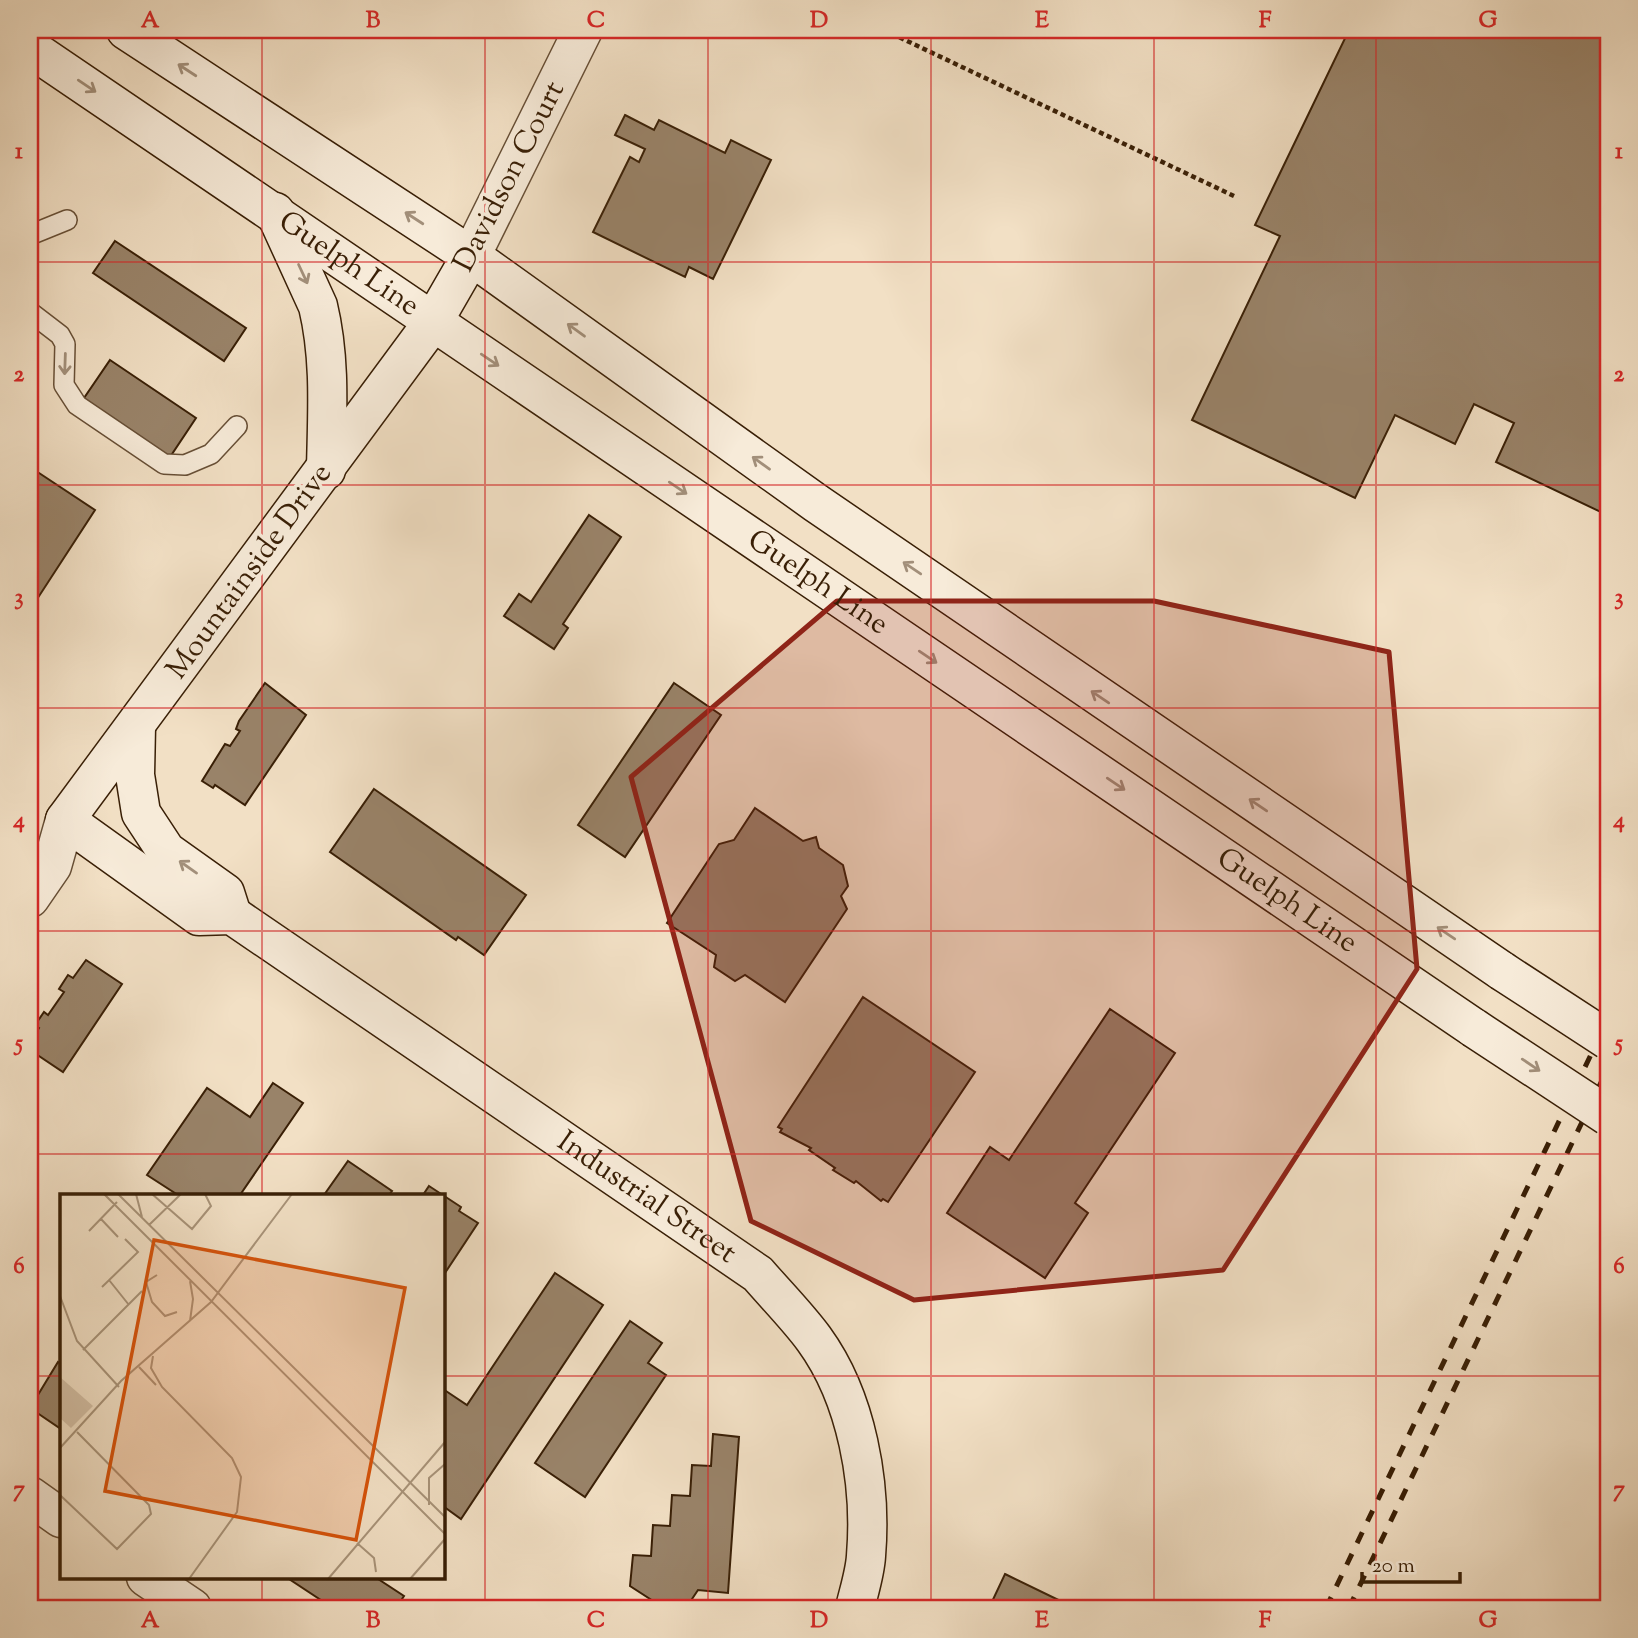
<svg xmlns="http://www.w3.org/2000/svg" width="1638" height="1638" font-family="'Sorts Mill Goudy',serif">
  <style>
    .building { fill: #998369; stroke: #391f06; stroke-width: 2 }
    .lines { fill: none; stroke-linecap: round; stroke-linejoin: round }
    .lane-casing { stroke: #674f36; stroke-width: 22 }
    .street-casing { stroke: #674f36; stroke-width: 41 }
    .secondary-casing { stroke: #391f06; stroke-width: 41 }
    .path { stroke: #391f06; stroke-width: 4.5; stroke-dasharray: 5 3.5; stroke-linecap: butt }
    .lane { stroke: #f7ebd9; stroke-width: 19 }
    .street { stroke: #f7ebd9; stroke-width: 38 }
    .secondary { stroke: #f7ebd9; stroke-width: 38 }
    .rail { stroke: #391f06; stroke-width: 5; stroke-dasharray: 12 12; stroke-linecap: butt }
    .secondary-bridge-casing { stroke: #391f06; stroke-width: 41; stroke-linecap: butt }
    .secondary-bridge { stroke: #f7ebd9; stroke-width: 38 }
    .oneway { stroke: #a28f7a }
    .marked { fill: #8f2418; fill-opacity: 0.2; stroke: #8f2418; stroke-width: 5; stroke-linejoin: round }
    .grid { fill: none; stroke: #d62828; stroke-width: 2; stroke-opacity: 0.55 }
    .labels { text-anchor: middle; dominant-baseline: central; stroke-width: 7; stroke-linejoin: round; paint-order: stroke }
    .street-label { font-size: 30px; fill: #391f06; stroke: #f7ebd9 }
    .inset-road { fill: none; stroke: #a89379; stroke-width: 2 }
    .view { fill: #d6530b; fill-opacity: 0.15; stroke: #d6530b; stroke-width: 3.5 }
    .inset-edge { fill: none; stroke: #391f06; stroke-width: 3.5 }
    .neatline { fill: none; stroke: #d62828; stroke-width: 2.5 }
    .grid-label { font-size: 23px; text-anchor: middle; font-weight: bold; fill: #d62828 }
  </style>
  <rect width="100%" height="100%" fill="#f2e0c5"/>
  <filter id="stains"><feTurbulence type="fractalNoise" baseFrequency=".00286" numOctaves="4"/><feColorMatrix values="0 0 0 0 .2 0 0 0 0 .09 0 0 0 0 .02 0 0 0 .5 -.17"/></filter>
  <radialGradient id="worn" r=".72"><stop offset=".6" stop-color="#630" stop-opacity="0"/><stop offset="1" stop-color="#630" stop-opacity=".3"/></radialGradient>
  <g class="building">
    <polygon points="1349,30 1608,30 1608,508 1605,514 1496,462 1514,423 1474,404 1455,444 1395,415 1355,498 1192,420 1280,236 1255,225"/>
    <polygon points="625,115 654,130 659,120 725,153 731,140 771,160 713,279 689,267 685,277 593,232 630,157 639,162 645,149 615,135"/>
    <polygon points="115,241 246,328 224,361 93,273"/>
    <polygon points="110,360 196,418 168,460 82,401"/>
    <polygon points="30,467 95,510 30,610"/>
    <polygon points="589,515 621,537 563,624 568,628 554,649 504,616 519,594 531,602"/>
    <polygon points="265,683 306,715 245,805 215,785 213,788 202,781 225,744 230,746 240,731 236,729 239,721"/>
    <polygon points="674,683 721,715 625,857 578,825"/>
    <polygon points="374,789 526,895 484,955 458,937 456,940 330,852"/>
    <polygon points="755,808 803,841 816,837 819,848 843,865 848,886 841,896 847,909 785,1002 745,975 735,981 714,967 716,955 667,923 719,844 734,840"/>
    <polygon points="86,960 122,984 63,1072 30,1050 30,1043 39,1028 35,1025 44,1012 48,1015 64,992 59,989 68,975 73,978"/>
    <polygon points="863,997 975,1072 888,1202 883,1199 881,1201 856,1181 854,1183 833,1170 835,1168 809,1150 811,1148 780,1132 782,1129 778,1127"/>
    <polygon points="1110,1009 1175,1053 1075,1203 1088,1213 1045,1278 947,1213 990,1147 1009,1160"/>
    <polygon points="273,1083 303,1103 240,1195 178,1195 147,1175 207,1088 250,1117"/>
    <polygon points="348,1161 392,1191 389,1195 324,1195"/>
    <polygon points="429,1186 461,1207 459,1211 478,1223 443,1276 443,1195 423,1195"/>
    <polygon points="555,1273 603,1305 461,1519 443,1506 443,1389 467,1405"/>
    <polygon points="630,1321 662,1343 648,1363 666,1375 585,1497 535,1463"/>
    <polygon points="58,1362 61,1364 61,1429 30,1408"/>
    <polygon points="713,1434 739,1437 728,1593 698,1590 686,1608 664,1608 630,1586 633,1555 651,1556 653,1525 670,1526 672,1495 690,1496 692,1465 711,1466"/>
    <polygon points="1005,1574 1075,1608 989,1608"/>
    <polygon points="286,1577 375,1577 404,1596 396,1608 333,1608"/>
  </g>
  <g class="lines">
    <defs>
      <g id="lane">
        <polyline points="30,235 67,220"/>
        <polyline points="30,312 60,335 65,344 64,385 77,405 164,464 185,465 211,454 237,426"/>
      </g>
      <g id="street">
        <polyline points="471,256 583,30"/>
        <polyline points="30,898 52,866 65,820"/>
        <polyline points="30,1496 61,1518"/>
        <polyline points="146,1577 192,1608"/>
      </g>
      <g id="secondary">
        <polyline points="126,30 471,256 816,503 1502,971"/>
        <path id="s1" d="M30,48L1474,1028"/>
        <path d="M275,212L318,306C331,360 327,415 326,470"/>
        <path id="s2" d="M471,256L433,322L65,820L199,916L232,915L758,1274C776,1295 797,1316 814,1339C857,1398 872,1484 866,1556C865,1573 859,1591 855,1608"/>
        <polyline points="136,726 135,775 141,813 166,851 225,893 232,915"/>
      </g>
    </defs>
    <use href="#lane" class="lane-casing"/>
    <use href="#street" class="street-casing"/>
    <use href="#secondary" class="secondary-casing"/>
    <polyline class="path" points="884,30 1234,196"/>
    <use href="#lane" class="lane"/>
    <use href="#street" class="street"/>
    <use href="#secondary" class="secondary"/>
    <g class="rail">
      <polyline points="1326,1608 1608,1019"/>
      <polyline points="1349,1608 1608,1068"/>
    </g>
    <defs>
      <g id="secondary-bridge">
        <polyline points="1502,971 1608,1040"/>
        <polyline points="1474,1028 1608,1116"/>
      </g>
    </defs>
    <use href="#secondary-bridge" class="secondary-bridge-casing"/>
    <use href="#secondary-bridge" class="secondary-bridge"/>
  </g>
  <defs><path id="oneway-shaft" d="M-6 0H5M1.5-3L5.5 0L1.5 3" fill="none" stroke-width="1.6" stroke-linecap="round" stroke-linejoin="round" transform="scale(1.75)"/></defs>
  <g class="oneway">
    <use href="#oneway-shaft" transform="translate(187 70) rotate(-147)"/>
    <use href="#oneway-shaft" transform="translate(87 86) rotate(34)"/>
    <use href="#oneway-shaft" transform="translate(414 218) rotate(-147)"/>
    <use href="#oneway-shaft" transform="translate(303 274) rotate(65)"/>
    <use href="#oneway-shaft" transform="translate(576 330) rotate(-144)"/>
    <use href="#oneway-shaft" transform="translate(490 360) rotate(34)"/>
    <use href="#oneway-shaft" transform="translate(65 364) rotate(92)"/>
    <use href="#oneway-shaft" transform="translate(761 463) rotate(-144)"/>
    <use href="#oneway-shaft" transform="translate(678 488) rotate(34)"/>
    <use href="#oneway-shaft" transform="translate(912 568) rotate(-146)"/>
    <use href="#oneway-shaft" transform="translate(928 657) rotate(34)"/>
    <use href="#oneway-shaft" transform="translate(1100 697) rotate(-146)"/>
    <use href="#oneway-shaft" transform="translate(1116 784) rotate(34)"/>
    <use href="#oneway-shaft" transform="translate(1258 805) rotate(-146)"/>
    <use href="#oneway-shaft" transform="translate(188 867) rotate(-145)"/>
    <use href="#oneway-shaft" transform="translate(1446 933) rotate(-146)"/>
    <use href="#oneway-shaft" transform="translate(1531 1065) rotate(34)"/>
  </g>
  <path class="marked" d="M837,601H1154L1389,652L1417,969L1223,1270L914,1300L751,1221L631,777Z"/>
  <path class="grid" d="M262,30V1195M485,30V1608M708,30V1608M931,30V1608M1154,30V1608M1376,30V1608M30,262H1608M30,485H1608M30,708H1608M30,931H1608M30,1154H1608M30,1376H61M443,1376H1608M262,1577V1608"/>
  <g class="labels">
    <g class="street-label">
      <text transform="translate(510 177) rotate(-63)">Davidson Court</text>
      <text stroke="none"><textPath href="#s1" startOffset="385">Guelph Line</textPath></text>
      <text transform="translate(250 572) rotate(-54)">Mountainside Drive</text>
      <text stroke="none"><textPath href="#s1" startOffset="952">Guelph Line</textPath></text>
      <text stroke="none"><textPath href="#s1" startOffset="1519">Guelph Line</textPath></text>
      <text stroke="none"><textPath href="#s2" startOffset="1395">Industrial Street</textPath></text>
    </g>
  </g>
  <g transform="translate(60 1194)">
    <rect width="385" height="385" fill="#f2e0c5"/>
    <path d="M0,183L33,212L11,234L0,224Z" fill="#d3bfa5"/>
    <path class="inset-road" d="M44,0L385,340M58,0L385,323M76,0L82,23M92,0L132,35L151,12L145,0M41,25L58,43M89,31L121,0M29,37L57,8M97,81L86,88L92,108L105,122L117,118M49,86L69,111M130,87L133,105L130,127M42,93L78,58L65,45M0,102L17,147L59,193M23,156L82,97M93,162L91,174L102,193L172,264L181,283L177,318L129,385M79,173L96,191M0,254L61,187L151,108L232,0M0,301L57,355L91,320L89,311L17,238M369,311V284L385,270M297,349L314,364L316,378M268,385L385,248M350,385L385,345"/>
    <path class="view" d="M94,46L345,94L296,346L45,297Z"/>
    <rect width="385" height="385" class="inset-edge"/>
  </g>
  <rect width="1638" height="1638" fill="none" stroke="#f2e0c5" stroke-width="77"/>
  <path d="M1362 1572v10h98v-10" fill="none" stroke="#391f06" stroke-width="3.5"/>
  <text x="1372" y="1572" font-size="21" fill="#391f06" stroke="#f7ebd9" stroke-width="5" paint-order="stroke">20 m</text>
  <rect x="38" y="38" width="1562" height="1562" class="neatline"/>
  <g class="grid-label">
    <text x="150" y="27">A</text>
    <text x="373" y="27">B</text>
    <text x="596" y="27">C</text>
    <text x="819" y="27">D</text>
    <text x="1042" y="27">E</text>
    <text x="1265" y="27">F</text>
    <text x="1488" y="27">G</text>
    <text x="19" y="158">1</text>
    <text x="1619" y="158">1</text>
    <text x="19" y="381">2</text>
    <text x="1619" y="381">2</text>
    <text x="19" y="604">3</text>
    <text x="1619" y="604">3</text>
    <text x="19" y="827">4</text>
    <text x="1619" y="827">4</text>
    <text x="19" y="1050">5</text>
    <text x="1619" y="1050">5</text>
    <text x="19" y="1273">6</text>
    <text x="1619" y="1273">6</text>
    <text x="19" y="1496">7</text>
    <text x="1619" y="1496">7</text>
    <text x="150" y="1627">A</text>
    <text x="373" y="1627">B</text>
    <text x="596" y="1627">C</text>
    <text x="819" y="1627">D</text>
    <text x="1042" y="1627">E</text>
    <text x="1265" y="1627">F</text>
    <text x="1488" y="1627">G</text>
  </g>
  <rect width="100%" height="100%" filter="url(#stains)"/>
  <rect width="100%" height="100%" fill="url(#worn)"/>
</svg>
